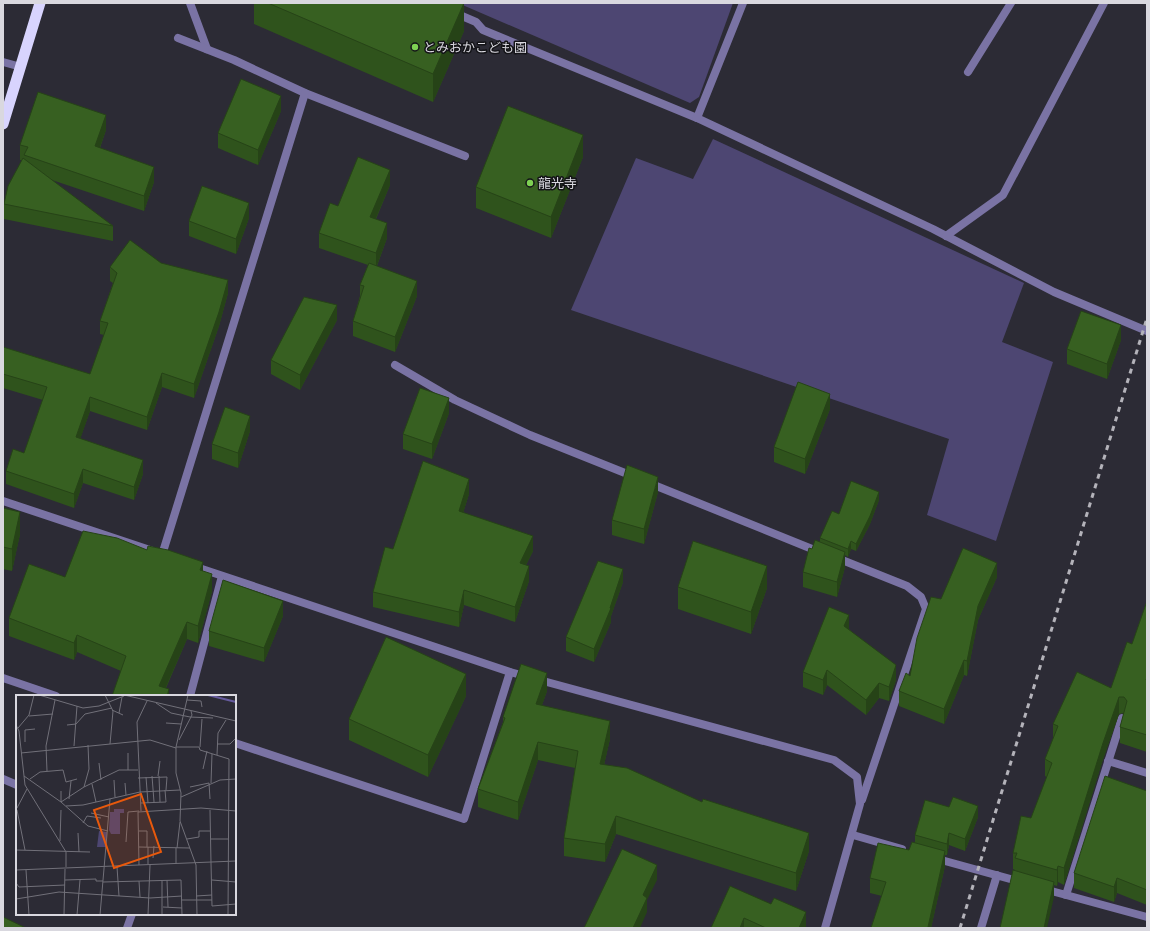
<svg xmlns="http://www.w3.org/2000/svg" width="1150" height="931" font-family="Barlow,'Noto Sans JP',sans-serif">
  <style>
    .green { fill: #4d4672 }
    .lines { fill: none; stroke-linecap: round; stroke-linejoin: round }
    .service { stroke: #7a73a4; stroke-width: 8 }
    .minor { stroke: #7a73a4; stroke-width: 8 }
    .trunk { stroke: #d8d4fe; stroke-width: 11 }
    .rail { stroke: #b4b3ba; stroke-width: 3; stroke-dasharray: 5 5; stroke-linecap: butt }
    .wall { fill: #2f531c }
    .shaded-wall { fill: #264317 }
    .building { fill: #376021; stroke: #264317 }
    .poi-dot { fill: #7ed153; stroke: #141418; stroke-width: 1.5 }
    .labels { text-anchor: middle; dominant-baseline: central; stroke-width: 3; stroke-linejoin: round; paint-order: stroke }
    .poi-label { font-size: 13px; fill: #d9d8df; stroke: #141418; text-anchor: start }
    .inset-river { fill: none; stroke: #665b9e; stroke-width: 2 }
    .inset-road { fill: none; stroke: #717079; stroke-width: 1 }
    .view { fill: #e8590c; fill-opacity: 0.15; stroke: #e8590c; stroke-width: 2 }
    .inset-edge { fill: none; stroke: #d9d8df; stroke-width: 2 }
  </style>
  <rect width="100%" height="100%" fill="#2c2b35"/>
  <g class="green">
    <polygon points="458,3 733,3 699,97 690,103"/>
    <polygon points="713,139 1024,283 1002,342 1053,362 996,541 927,515 949,439 571,310 636,158 693,179"/>
  </g>
  <g class="lines">
    <g class="service">
      <polyline points="190,3 207,49"/>
      <polyline points="178,38 234,60 305,93 465,156"/>
      <polyline points="162,555 305,93"/>
    </g>
    <g class="minor">
      <polyline points="455,13 476,22 483,30 697,118 933,229 1054,292 1147,331"/>
      <polyline points="3,62 21,67"/>
      <polyline points="968,72 1011,3"/>
      <polyline points="697,118 743,3"/>
      <polyline points="946,236 1003,195 1104,3"/>
      <polyline points="395,365 455,400 530,435 635,477"/>
      <polyline points="649,483 822,553"/>
      <polyline points="3,501 156,552"/>
      <polyline points="837,558 907,586 921,597 926,609 862,800"/>
      <polyline points="193,566 510,672 834,760 857,777 860,804 825,928"/>
      <polyline points="3,678 56,696"/>
      <polyline points="190,696 222,576"/>
      <polyline points="235,743 464,819 510,672"/>
      <polyline points="1108,761 1147,773"/>
      <polyline points="3,779 17,785"/>
      <polyline points="853,835 902,849"/>
      <polyline points="934,858 1021,882"/>
      <polyline points="1044,889 1147,917"/>
      <polyline points="1066,895 1122,718"/>
      <polyline points="127,928 132,914"/>
      <polyline points="981,928 997,875"/>
    </g>
    <polyline class="trunk" points="3,124 40,3"/>
    <polyline class="rail" points="960,928 1147,318"/>
  </g>
  <g class="wall">
    <polygon points="254,3 464,3 464,31 433,102 254,24"/>
    <polygon points="281,111 258,165 218,148 218,133"/>
    <polygon points="106,130 100,148 154,182 144,211 52,180 113,226 113,241 4,219 4,204 22,160 20,160 20,145"/>
    <polygon points="583,157 551,238 476,208 476,187"/>
    <polygon points="390,185 376,219 387,238 377,266 417,296 395,352 353,336 353,321 360,296 360,285 368,265 319,248 319,233 338,206"/>
    <polygon points="249,218 236,254 189,236 189,221"/>
    <polygon points="161,263 228,293 219,326 194,398 162,387 147,430 90,411 80,439 143,474 134,500 83,483 74,508 6,484 6,471 24,453 43,400 3,388 3,347 90,374 104,335 100,334 100,321 113,283 110,281 110,267"/>
    <polygon points="337,320 300,390 271,374 271,360"/>
    <polygon points="1121,340 1107,379 1067,364 1067,349"/>
    <polygon points="830,409 805,474 774,462 774,447"/>
    <polygon points="449,413 432,459 403,449 403,434"/>
    <polygon points="250,431 238,468 212,459 212,444"/>
    <polygon points="658,492 644,544 612,535 612,520"/>
    <polygon points="469,494 463,513 533,551 526,565 529,581 515,622 464,605 459,627 373,607 373,592"/>
    <polygon points="879,500 870,524 856,551 851,549 848,557 845,555 845,567 837,597 803,587 803,572 812,549 820,542 820,538 839,514"/>
    <polygon points="3,508 20,534 12,571 3,569"/>
    <polygon points="147,550 203,571 212,591 198,643 187,639 166,688 169,696 121,671 77,652 74,660 9,636 9,618 65,577"/>
    <polygon points="997,577 978,620 967,676 964,675 944,724 899,706 899,691 910,676 941,599"/>
    <polygon points="623,582 611,616 611,622 594,662 566,651 566,637"/>
    <polygon points="678,587 767,588 751,634 678,609"/>
    <polygon points="1147,601 1147,752 1120,743 1120,727 1124,713 1119,714 1103,759 1064,885 1058,882 1057,886 1054,885 1054,897 1015,871 1015,870 1013,869 1013,853 1031,818 1047,777 1045,776 1045,759 1053,739 1053,724 1111,688 1132,644"/>
    <polygon points="283,616 264,662 209,646 209,631"/>
    <polygon points="849,629 896,680 889,701 879,698 866,715 827,685 823,695 803,687 803,672"/>
    <polygon points="547,691 542,705 610,739 604,765 809,851 796,891 616,834 605,862 564,856 564,838 575,768 538,760 518,820 478,807 478,789 503,722 503,717"/>
    <polygon points="466,696 428,777 349,740 349,719"/>
    <polygon points="1147,791 1147,905 1117,893 1114,902 1074,888 1074,873"/>
    <polygon points="978,817 965,851 949,845 947,855 945,855 945,866 931,928 871,928 882,896 870,893 870,878 909,850 915,843 915,835"/>
    <polygon points="730,886 806,928 711,928"/>
  </g>
  <g class="shaded-wall">
    <polygon points="464,3 464,31 433,102 433,74"/>
    <polygon points="281,96 281,111 258,165 258,150"/>
    <polygon points="106,115 106,130 95,161 95,146"/>
    <polygon points="583,135 583,157 551,238 551,217"/>
    <polygon points="154,167 154,182 144,211 144,196"/>
    <polygon points="390,170 390,185 370,232 370,217"/>
    <polygon points="249,203 249,218 236,254 236,239"/>
    <polygon points="387,223 387,238 376,268 376,253"/>
    <polygon points="228,280 228,293 219,326 194,398 194,384"/>
    <polygon points="417,281 417,296 395,352 395,337"/>
    <polygon points="337,305 337,320 300,390 300,375"/>
    <polygon points="1121,325 1121,340 1107,379 1107,364"/>
    <polygon points="162,373 162,387 147,430 147,417"/>
    <polygon points="830,394 830,409 805,474 805,459"/>
    <polygon points="90,397 90,411 76,451 76,437"/>
    <polygon points="449,398 449,413 432,459 432,444"/>
    <polygon points="250,416 250,431 238,468 238,453"/>
    <polygon points="143,460 143,474 134,500 134,487"/>
    <polygon points="83,469 83,483 74,508 74,494"/>
    <polygon points="658,477 658,492 644,544 644,529"/>
    <polygon points="469,479 469,494 459,526 459,511"/>
    <polygon points="879,492 879,500 870,524 856,551 856,544"/>
    <polygon points="20,512 20,534 12,571 12,549"/>
    <polygon points="533,536 533,551 520,577 520,563"/>
    <polygon points="851,541 851,549 848,557 848,549"/>
    <polygon points="845,552 845,567 837,597 837,582"/>
    <polygon points="203,562 203,580 200,570"/>
    <polygon points="997,563 997,577 978,620 967,676 967,661 978,606"/>
    <polygon points="529,566 529,581 515,622 515,607"/>
    <polygon points="767,566 767,588 751,634 751,612"/>
    <polygon points="623,569 623,582 611,616 611,622 594,662 594,649"/>
    <polygon points="212,574 212,591 198,643 198,626"/>
    <polygon points="464,590 464,605 459,627 459,612"/>
    <polygon points="283,601 283,616 264,662 264,648"/>
    <polygon points="849,615 849,630 844,626"/>
    <polygon points="187,622 187,639 162,696 159,686"/>
    <polygon points="77,635 77,652 74,660 74,643"/>
    <polygon points="964,660 964,675 944,724 944,709"/>
    <polygon points="896,665 896,680 889,701 889,687"/>
    <polygon points="827,670 827,685 823,695 823,680"/>
    <polygon points="547,673 547,691 536,722 536,704"/>
    <polygon points="466,674 466,696 428,777 428,755"/>
    <polygon points="879,683 879,698 866,715 866,700"/>
    <polygon points="169,689 169,696 167,696"/>
    <polygon points="1119,697 1119,714 1103,759 1064,885 1064,868 1103,743"/>
    <polygon points="610,721 610,739 600,782 600,764"/>
    <polygon points="538,742 538,760 518,820 518,802"/>
    <polygon points="978,806 978,817 965,851 965,839"/>
    <polygon points="616,816 616,834 605,862 605,844"/>
    <polygon points="809,833 809,851 796,891 796,873"/>
    <polygon points="949,833 949,845 947,855 947,844"/>
    <polygon points="945,851 945,866 931,928 928,928"/>
    <polygon points="657,865 657,880 647,900 647,912 640,928 633,928 643,895"/>
    <polygon points="1058,866 1058,882 1057,886 1057,870"/>
    <polygon points="1117,878 1117,893 1114,902 1114,887"/>
    <polygon points="1054,882 1054,897 1047,928 1044,928"/>
    <polygon points="806,912 806,928 799,928"/>
    <polygon points="744,918 744,928 740,928"/>
  </g>
  <g class="building">
    <polygon points="268,3 464,3 433,74"/>
    <polygon points="241,79 281,96 258,150 218,133"/>
    <polygon points="38,92 106,115 95,146 154,167 144,196 24,155 28,147 20,145"/>
    <polygon points="508,106 583,135 551,217 476,187"/>
    <polygon points="358,157 390,170 370,217 387,223 376,253 319,233 330,203 338,206"/>
    <polygon points="23,158 113,226 4,204 8,186"/>
    <polygon points="202,186 249,203 236,239 189,221"/>
    <polygon points="130,240 161,263 228,280 219,312 194,384 162,373 147,417 90,397 76,437 143,460 134,487 83,469 74,494 6,471 13,449 24,453 47,387 3,374 3,347 90,374 108,323 100,321 117,273 110,267"/>
    <polygon points="369,263 417,281 395,337 353,321 364,286 360,285"/>
    <polygon points="304,297 337,305 300,375 271,360"/>
    <polygon points="1081,311 1121,325 1107,364 1067,349"/>
    <polygon points="798,382 830,394 805,459 774,447"/>
    <polygon points="420,388 449,398 432,444 403,434"/>
    <polygon points="225,407 250,416 238,453 212,444"/>
    <polygon points="423,461 469,479 459,511 533,536 520,563 529,566 515,607 464,590 459,612 373,592 385,547 393,549"/>
    <polygon points="627,465 658,477 644,529 612,520"/>
    <polygon points="851,481 879,492 870,516 856,544 851,541 848,549 820,538 832,511 839,514"/>
    <polygon points="3,508 20,512 12,549 3,547"/>
    <polygon points="83,531 117,538 147,550 148,546 168,550 203,562 200,570 212,574 198,626 187,622 159,686 169,689 167,696 112,696 126,656 77,635 74,643 9,618 29,564 65,577"/>
    <polygon points="815,540 845,552 837,582 803,572 809,548 812,549"/>
    <polygon points="693,541 767,566 751,612 678,587"/>
    <polygon points="963,548 997,563 978,606 967,661 964,660 944,709 899,691 906,673 910,676 917,638 931,597 941,599"/>
    <polygon points="598,561 623,569 610,608 611,608 594,649 566,637"/>
    <polygon points="223,580 283,601 264,648 209,631"/>
    <polygon points="1147,601 1147,677 1146,680 1147,681 1147,735 1120,727 1127,701 1124,697 1119,697 1103,743 1064,868 1058,866 1057,870 1015,858 1017,853 1013,853 1021,816 1031,818 1052,763 1045,759 1058,726 1053,724 1077,672 1111,688 1127,642 1132,644"/>
    <polygon points="829,607 849,615 844,626 896,665 889,687 879,683 866,700 827,670 823,680 803,672"/>
    <polygon points="386,637 466,674 428,755 349,719"/>
    <polygon points="521,664 547,673 536,704 610,721 600,764 627,768 702,802 703,799 809,833 796,873 616,816 605,844 564,838 578,751 538,742 518,802 478,789 505,718 503,717"/>
    <polygon points="1105,776 1147,791 1147,890 1117,878 1114,887 1074,873"/>
    <polygon points="953,797 978,806 965,839 949,833 947,844 915,835 925,800 949,807"/>
    <polygon points="912,842 945,851 928,927 932,928 871,928 886,882 870,878 878,843 909,850"/>
    <polygon points="622,849 657,865 643,895 647,898 633,928 584,928"/>
    <polygon points="1013,870 1054,882 1044,928 1000,928"/>
    <polygon points="730,886 771,904 774,898 806,912 799,928 766,928 744,918 740,928 711,928"/>
    <polygon points="3,917 26,928 3,928"/>
  </g>
  <g class="poi-dot">
    <circle cx="415" cy="47" r="4"/>
    <circle cx="530" cy="183" r="4"/>
  </g>
  <g class="labels">
    <g class="poi-label">
      <text x="423" y="47">とみおかこども園</text>
      <text x="538" y="183">龍光寺</text>
    </g>
  </g>
  <g transform="translate(16 695)">
    <rect width="220" height="220" fill="#2c2b35"/>
    <path d="M98,114H108V118H104V139H95L93,135L94,117H98ZM83,136L91,137L90,152H81Z" fill="#4d4672"/>
    <path class="inset-river" d="M192,0L220,7"/>
    <path class="inset-road" d="M23,0L67,13L83,11L108,1M89,0L97,16L94,49M108,0L220,26M172,0L160,52V78L165,98L164,126L180,170L181,220M171,5L185,6L186,12M140,8L155,18L174,22L197,23M96,15L107,20M103,18L106,2M13,21L37,19M150,28L165,29M0,30L3,36L9,90L50,157V172M51,30L60,29L69,19L96,13M2,33L13,20L18,0M163,45L176,20L175,16M9,47V35L19,34M201,49H214L220,43M58,51L61,11M160,52H183L184,55L213,64L212,220M184,52L186,24M5,58L134,45L160,53M112,58V75M201,60L202,38L210,25M83,68L85,85M187,74L191,56M31,76L30,51L39,5M8,81L45,107L72,131L92,136M136,81L138,107M142,81L144,66M143,81L144,107M130,82L132,108M122,83L151,82L150,95M14,84L24,77L47,75L50,87L61,84M98,85L99,102M109,88L110,100M195,88L196,59M76,89L80,107M68,92L73,74L72,50M174,92L193,88L194,104M45,96V107L68,92L103,75H122M165,102L204,85L220,84M53,104L55,86M125,108L150,107L149,95M50,111L67,110L124,97L164,95M1,113L11,94M1,115L9,155M194,115L195,168M125,116L121,27L131,6M75,118L93,122M67,128L71,121L85,123M123,136H131V152M62,138L63,157M171,144L183,142V136H194M195,144H213M44,146L45,115M110,147L112,117L123,116M123,152L174,153M132,152V169M160,153V169M161,153L164,127M0,155L74,157M137,163L138,151M195,168L196,211L220,209M123,170L122,117L185,113L220,116M101,172L103,201M0,175L220,166M10,175L13,220M49,185L80,184V186H87M151,185L152,212M196,185L220,187M123,186L124,202M146,186V220M87,187L165,185L166,220M0,188L3,192L49,190M180,201L196,200M0,204L43,197L134,203L166,201M166,205H196M147,212L166,213M48,220L49,174M61,220L64,185M84,220L94,104M132,220L134,170"/>
    <path class="view" d="M125,99L145,157L98,173L78,115Z"/>
    <rect width="220" height="220" class="inset-edge"/>
  </g>
  <rect width="1150" height="931" fill="none" stroke="#d9d8df" stroke-width="8"/>
</svg>
